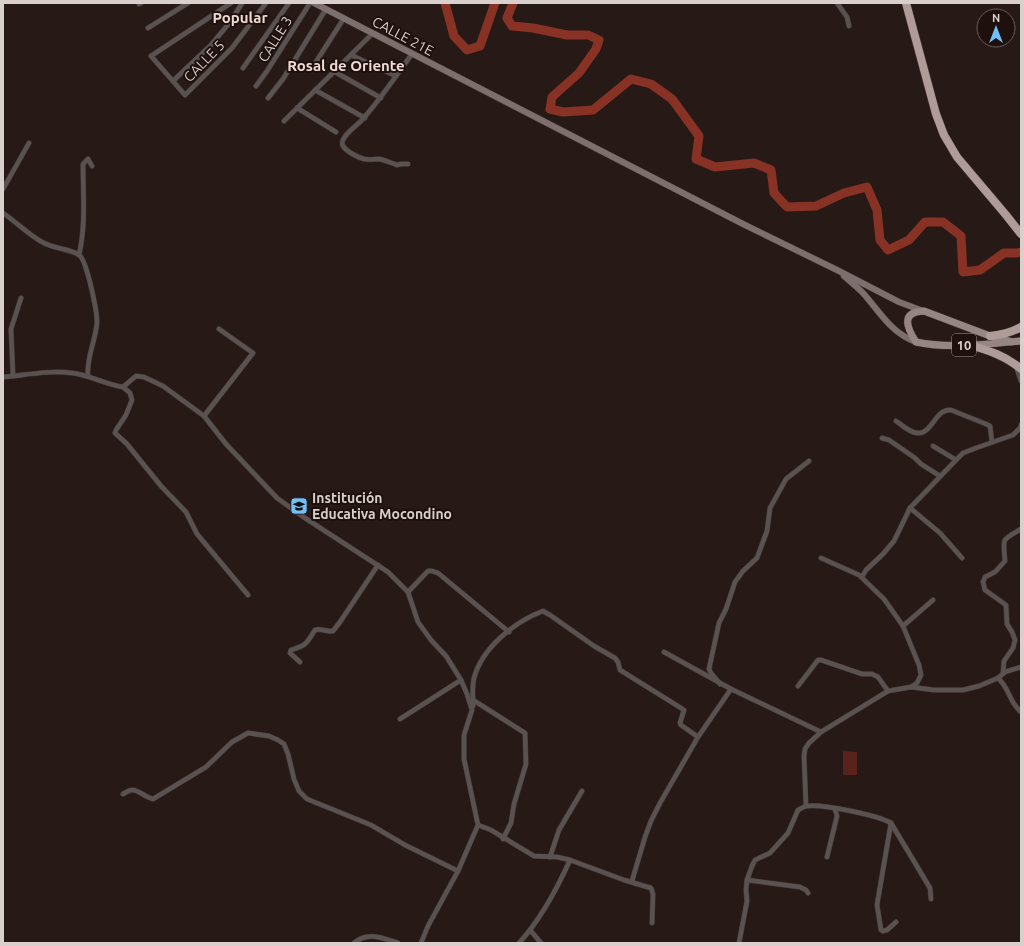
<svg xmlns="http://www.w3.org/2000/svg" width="1024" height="946" font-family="Ubuntu,sans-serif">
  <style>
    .green { fill: #59231c }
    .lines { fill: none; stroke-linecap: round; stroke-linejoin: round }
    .river { stroke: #883125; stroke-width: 9 }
    .street-casing { stroke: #433633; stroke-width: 5.5 }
    .secondary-casing { stroke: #433633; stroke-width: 7 }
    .primary-casing { stroke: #433633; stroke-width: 8 }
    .highway-casing { stroke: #433633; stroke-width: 9 }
    .street { stroke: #595250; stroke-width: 4.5 }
    .secondary { stroke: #7c6f6d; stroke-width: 6 }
    .primary { stroke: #968683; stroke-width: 7 }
    .highway { stroke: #af9b98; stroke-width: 8 }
    .labels { text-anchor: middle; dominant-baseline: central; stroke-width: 4; stroke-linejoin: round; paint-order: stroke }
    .shield { fill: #1d100d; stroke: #a19693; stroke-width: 1 }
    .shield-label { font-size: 13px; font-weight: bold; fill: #d9cfcd }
    .street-label { font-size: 14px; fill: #d9cfcd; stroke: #1d100d }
    .poi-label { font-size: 14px; font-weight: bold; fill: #d9cfcd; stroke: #1d100d; text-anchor: start }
    .neighbourhood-label { font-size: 15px; font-weight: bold; fill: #eed9d5; stroke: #1d100d }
  </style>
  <rect width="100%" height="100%" fill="#271916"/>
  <polygon class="green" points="843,751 857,752 857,775 843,775"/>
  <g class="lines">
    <g class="river">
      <polyline points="445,3 454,36 467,50 480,46 495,3"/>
      <polyline points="513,3 507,18 512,26 533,28 567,35 588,35 599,40 596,49 579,73 552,97 550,109 563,112 593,110 631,79 651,84 672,99 699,136 696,159 715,167 754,163 771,170 774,193 787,207 816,206 844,193 867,187 877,210 880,240 888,250 909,240 925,222 943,222 961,236 963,272 980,270 1004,253 1017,253 1021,252"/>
    </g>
    <defs>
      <g id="street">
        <polyline points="231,3 151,56 185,95 232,48 266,3"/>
        <polyline points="837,3 847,17 849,26"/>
        <polyline points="139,4 141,3"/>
        <polyline points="148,28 188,3"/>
        <polyline points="351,55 396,76"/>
        <polyline points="314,65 344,18"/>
        <polyline points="243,68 289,3"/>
        <polyline points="335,72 381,98"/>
        <polyline points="173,81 211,45 231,21 242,3"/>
        <polyline points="256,86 267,71 310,3"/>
        <polyline points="315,90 365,118"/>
        <polyline points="268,98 283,79 326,9"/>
        <polyline points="297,108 336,132"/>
        <polyline points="284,121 372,34"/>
        <path d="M408,164H401L397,165C391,163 385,160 379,159C374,159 369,160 364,159C357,157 347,152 343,146C338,139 356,126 361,121C380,100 395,77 412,54"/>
        <polyline points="3,189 29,143"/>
        <path d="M3,213C16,222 28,234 42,242C53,249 69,248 79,255C87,260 97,312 97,322C96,340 86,358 88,376"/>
        <path d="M79,255C86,225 83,194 83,164L88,159L92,166"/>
        <polyline points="1016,366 1021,381"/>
        <polyline points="13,376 11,329 21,298"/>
        <path d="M3,377C26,375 49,370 72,373C89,375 105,384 123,387L136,376L144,377L163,386L204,416L226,444L277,498L305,518L388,572L408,592L418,622L431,640L446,656L461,680L467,694L472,710L464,735V759L478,825L458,871L428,926L421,943"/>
        <polyline points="123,387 130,393 132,400 126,415 116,430 115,433 127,444 161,486 186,512 197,534 248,595"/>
        <polyline points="204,416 253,353 219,329"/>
        <path d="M896,421C902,425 911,434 919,433C932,433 936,408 951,410L986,424L990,426L992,442"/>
        <polyline points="882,438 889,440 915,458 921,464 940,476"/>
        <polyline points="933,446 956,460"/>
        <polyline points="910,508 940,533 962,558"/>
        <polyline points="821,558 859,575 884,599 903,626 919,665 921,675 917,683 911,687"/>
        <polyline points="862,577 866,570 883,554 894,541 910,508 956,460 963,453 976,448 1013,435 1020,428 1021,425"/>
        <polyline points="408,592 428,571 432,571 438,573 509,632"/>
        <polyline points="903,626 933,600"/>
        <polyline points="664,652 731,689 821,732"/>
        <path d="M300,662L290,653L291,650C307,645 306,644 315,630C321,628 326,632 333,631L340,622L378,565"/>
        <path d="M1003,673L1004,661L1013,648L1015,640L1012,632L1007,624L1006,605L985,590L983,582L985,577L995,572L1005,561C1003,537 1001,541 1021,529"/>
        <path d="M998,678C1010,689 1009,702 1021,712"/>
        <polyline points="720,684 711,673 709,669 719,623 726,609 735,582 743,571 757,558 767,531 770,508 786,479 809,461"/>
        <polyline points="798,686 818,660 821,660 862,674 872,674 878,677 888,691"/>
        <polyline points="473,700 525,733 526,764 514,804 511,823 503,839"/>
        <path d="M473,706C473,698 472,686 474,678C482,648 514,622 543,611L550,615L594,646L615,658L618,662L620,670L681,708L684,710L680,723L681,725L698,737"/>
        <polyline points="400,719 461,680"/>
        <path d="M123,794C125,793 129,790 132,790C137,789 147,798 153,799L206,767L232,742L248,733L269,736L278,740L284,744L288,754L294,779L299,791L307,799L371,825L405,845L458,871"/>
        <polyline points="806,806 804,756 805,749 809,743 821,732 888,691 911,687 934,690 963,690 979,686 998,678 1005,672 1021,667"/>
        <polyline points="891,823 877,905 881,930 883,931 887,930 896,922"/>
        <polyline points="478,825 491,830 534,856 557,857 570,860 624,880 651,888 653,894 652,923"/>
        <polyline points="550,857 559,830 582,791"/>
        <polyline points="827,857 837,816 835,809"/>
        <polyline points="747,880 800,887 806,890 808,893"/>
        <polyline points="632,881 645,837 651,821 660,803 698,737 731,689"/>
        <polyline points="531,931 541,943"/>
        <path d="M354,943C367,931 383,938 398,943"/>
        <path d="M519,943C541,919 557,889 570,860"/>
        <path d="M739,943L747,901L746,890L747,880L752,866L755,860L770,853L788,833L798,810C801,809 804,806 807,806C823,804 877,815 891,823L930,888L931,899"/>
      </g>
      <g id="secondary">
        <polyline points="314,3 743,224 837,270 899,302 923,311"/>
        <path d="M844,276C851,282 857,287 863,293C880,312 891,333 916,342"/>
      </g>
      <path id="primary" d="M1012,342L990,336L924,311C900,312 907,328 916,342C947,349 988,344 1020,341H1021"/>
      <g id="highway">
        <polyline points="906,3 936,114 944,135 957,157 1006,215 1021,234"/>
        <path d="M990,336C1001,335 1011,333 1021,327"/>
        <path d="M969,345C988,350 1006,356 1021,369"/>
      </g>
    </defs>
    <use href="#street" class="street-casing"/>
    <use href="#secondary" class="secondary-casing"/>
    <use href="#primary" class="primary-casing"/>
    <use href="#highway" class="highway-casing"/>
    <use href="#street" class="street"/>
    <use href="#secondary" class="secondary"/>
    <use href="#primary" class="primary"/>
    <use href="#highway" class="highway"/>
  </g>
  <defs>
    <symbol id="school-square" viewBox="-11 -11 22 22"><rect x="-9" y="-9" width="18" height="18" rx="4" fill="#74c0f6" stroke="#1d100d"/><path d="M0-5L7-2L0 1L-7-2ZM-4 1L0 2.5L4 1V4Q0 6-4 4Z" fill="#111"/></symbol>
  </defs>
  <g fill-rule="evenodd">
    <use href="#school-square" x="289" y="496" width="20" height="20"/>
  </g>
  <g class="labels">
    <rect class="shield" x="952" y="334" width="24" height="22" rx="3"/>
    <g class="shield-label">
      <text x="964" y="345">10</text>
    </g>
    <g class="street-label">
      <text transform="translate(403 36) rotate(28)">CALLE 21E</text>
      <text transform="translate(275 39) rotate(-58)">CALLE 3</text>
      <text transform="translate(204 61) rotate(-46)">CALLE 5</text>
    </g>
    <g class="poi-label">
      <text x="312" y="498">Institución<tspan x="312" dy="16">Educativa Mocondino</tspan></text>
    </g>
    <g class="neighbourhood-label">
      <text x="240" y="17">Popular</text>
      <text x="346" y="65">Rosal de Oriente</text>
    </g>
  </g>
  <rect width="1024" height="946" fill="none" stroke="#d9cfcd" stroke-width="8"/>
  <g transform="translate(996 28)"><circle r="19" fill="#1d100d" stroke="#685c5a"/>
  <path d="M0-3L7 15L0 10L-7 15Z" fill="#74c0f6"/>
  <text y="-6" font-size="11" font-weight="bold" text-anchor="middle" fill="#d9cfcd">N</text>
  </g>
</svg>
